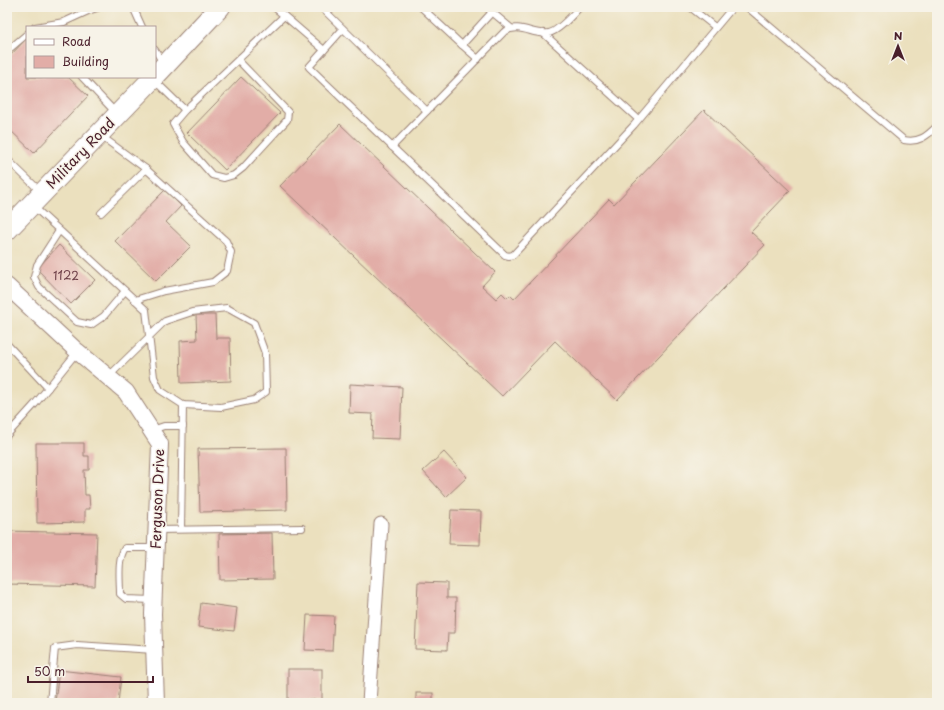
<svg xmlns="http://www.w3.org/2000/svg" width="944" height="710" font-family="'Playpen Sans',sans-serif">
  <style>
    .building { fill: #e2ada7 }
    .lines { fill: none; stroke-linecap: round; stroke-linejoin: round }
    .service-casing { stroke: #9a8074; stroke-width: 8 }
    .minor-casing { stroke: #9a8074; stroke-width: 15 }
    .tertiary-casing { stroke: #9a8074; stroke-width: 18 }
    .primary-casing { stroke: #9a8074; stroke-width: 22 }
    .service { stroke: #fff; stroke-width: 6 }
    .minor { stroke: #fff; stroke-width: 13 }
    .tertiary { stroke: #fff; stroke-width: 16 }
    .primary { stroke: #fff; stroke-width: 20 }
    .labels { text-anchor: middle; dominant-baseline: central; stroke-width: 3; stroke-linejoin: round; paint-order: stroke }
    .number-label { font-size: 12px; fill: #70424a }
    .street-label { font-size: 14px; fill: #4a1f2b; stroke: #f7f3e8 }
  </style>
  <rect width="100%" height="100%" fill="#f7f3e8"/>
  <filter id="ink" filterUnits="userSpaceOnUse"><feTurbulence type="fractalNoise" baseFrequency=".025" numOctaves="2"/><feDisplacementMap in="SourceGraphic" scale="8" xChannelSelector="R" yChannelSelector="G"/><feConvolveMatrix kernelMatrix="1 2 1 2 8 2 1 2 1" color-interpolation-filters="sRGB"/></filter>
  <filter id="wash" filterUnits="userSpaceOnUse"><feTurbulence type="fractalNoise" baseFrequency=".012" numOctaves="4" result="noise"/><feDisplacementMap in="SourceGraphic" scale="16" xChannelSelector="R" yChannelSelector="G"/><feGaussianBlur stdDeviation="0.9" result="paint"/><feColorMatrix in="noise" values="0 0 0 0 0 0 0 0 0 0 0 0 0 0 0 0 0 1.4 0 .05"/><feComposite in="paint" operator="in"/></filter>
  <g filter="url(#wash)">
    <rect width="100%" height="100%" fill="#ebe0be"/>
    <g id="blocks">
      <g class="building">
        <polygon points="27,38 27,77 68,77 88,96 34,153 7,127 7,59"/>
        <polygon points="241,77 280,113 225,170 187,133"/>
        <polygon points="704,110 790,191 751,232 765,245 617,400 555,341 502,396 280,186 340,124 495,272 482,286 496,299 502,293 507,298 510,295 514,299 609,199 614,204"/>
        <polygon points="165,190 181,206 166,222 191,246 156,281 115,241"/>
        <polygon points="59,245 95,280 71,304 37,269"/>
        <polygon points="196,315 215,315 216,338 230,338 231,381 181,383 180,341 197,340"/>
        <polygon points="350,384 402,387 400,439 372,438 373,414 349,413"/>
        <polygon points="7,398 12,411 7,413"/>
        <polygon points="36,443 84,443 84,456 89,456 89,470 84,470 85,495 89,495 90,509 85,509 85,522 37,523"/>
        <polygon points="286,448 287,510 200,512 198,449"/>
        <polygon points="444,452 467,477 446,497 423,471"/>
        <polygon points="451,510 481,511 480,545 449,544"/>
        <polygon points="7,531 97,533 95,586 7,584"/>
        <polygon points="272,533 273,579 220,580 219,534"/>
        <polygon points="418,582 447,583 447,598 456,598 455,633 448,633 447,650 415,649"/>
        <polygon points="201,603 237,608 234,631 198,627"/>
        <polygon points="307,615 334,616 332,651 305,650"/>
        <rect x="288" y="669" width="34" height="31"/>
        <polygon points="59,670 121,677 118,703 55,703"/>
        <rect x="416" y="693" width="17" height="10"/>
        <polygon points="189,700 224,702 224,703 188,703"/>
      </g>
    </g>
  </g>
  <g filter="url(#ink)">
    <use href="#blocks" fill-opacity="0" stroke="#9a8074" stroke-width="1"/>
    <g class="lines">
      <defs>
        <g id="service">
          <polyline points="133,7 142,27"/>
          <polyline points="274,7 324,50"/>
          <polyline points="321,7 427,111"/>
          <polyline points="421,7 462,45 492,12"/>
          <polyline points="486,7 511,28"/>
          <polyline points="690,7 715,27"/>
          <path d="M747,7L904,140C919,143 927,136 937,126"/>
          <polyline points="35,27 64,22 88,11 100,7"/>
          <polyline points="343,29 309,67 505,255 509,256 513,255 634,125 733,7"/>
          <polyline points="543,33 638,119"/>
          <polyline points="462,45 478,59"/>
          <polyline points="155,50 163,63"/>
          <polyline points="7,51 27,34"/>
          <polyline points="238,60 288,112 287,120 243,168 234,175 224,178 212,175 183,142 173,124 185,110 284,16"/>
          <polyline points="82,77 116,113"/>
          <polyline points="155,81 185,110"/>
          <polyline points="101,136 146,169 226,241 231,252 227,271 213,282 164,291 135,300"/>
          <path d="M392,147L504,32C520,22 533,36 549,33C559,31 573,14 580,7"/>
          <polyline points="7,159 41,192"/>
          <polyline points="33,206 146,310 154,377 160,390 183,405 221,407 254,400 266,392 265,353 254,323 227,308 192,312 165,321 109,376"/>
          <polyline points="101,213 146,169"/>
          <polyline points="59,231 37,265 34,277 39,287 77,322 91,325 104,316 125,291"/>
          <polyline points="7,344 48,388"/>
          <polyline points="152,430 164,426 183,426"/>
          <polyline points="7,435 35,404 77,352"/>
          <polyline points="181,529 183,405"/>
          <polyline points="157,530 302,528"/>
          <path d="M152,600L126,599L120,594C120,579 117,560 125,548H154"/>
          <polyline points="50,703 55,648 77,645 154,650"/>
        </g>
        <polyline id="minor" points="369,703 381,524"/>
        <polyline id="tertiary" points="7,286 77,351 126,392 160,444 153,614 156,703"/>
        <g id="primary">
          <polyline points="155,76 220,7"/>
          <polyline points="7,230 154,77"/>
        </g>
      </defs>
      <use href="#service" class="service-casing"/>
      <use href="#minor" class="minor-casing"/>
      <use href="#tertiary" class="tertiary-casing"/>
      <use href="#primary" class="primary-casing"/>
      <use href="#service" class="service"/>
      <use href="#minor" class="minor"/>
      <use href="#tertiary" class="tertiary"/>
      <use href="#primary" class="primary"/>
    </g>
  </g>
  <g class="labels">
    <g class="number-label">
      <text x="66" y="275">1122</text>
    </g>
    <g class="street-label">
      <text transform="translate(80 153) rotate(-46)">Military Road</text>
      <text transform="translate(157 499) rotate(-88)">Ferguson Drive</text>
    </g>
  </g>
  <rect width="944" height="710" fill="none" stroke="#f7f3e8" stroke-width="24"/>
  <rect x="26" y="26" width="130" height="52" fill="#f7f3e8" stroke="#b29e9c"/>
  <rect x="34" y="39" width="20" height="6" fill="#ffffff" stroke="#b29e9c"/>
  <text x="62" y="46" font-size="12" fill="#4a1f2b">Road</text>
  <rect x="34" y="56" width="20" height="12" fill="#e2ada7" stroke="#b29e9c"/>
  <text x="62" y="66" font-size="12" fill="#4a1f2b">Building</text>
  <g transform="translate(898 46)" stroke="#f7f3e8" stroke-width="3" paint-order="stroke">
  <path d="M0-3L7 15L0 10L-7 15Z" fill="#4a1f2b"/>
  <text y="-6" font-size="11" font-weight="bold" text-anchor="middle" fill="#4a1f2b">N</text>
  </g>
  <path d="M28 676v6h125v-6" fill="none" stroke="#4a1f2b" stroke-width="2"/>
  <text x="34" y="676" font-size="12" fill="#4a1f2b" stroke="#f7f3e8" stroke-width="3" paint-order="stroke">50 m</text>
</svg>
